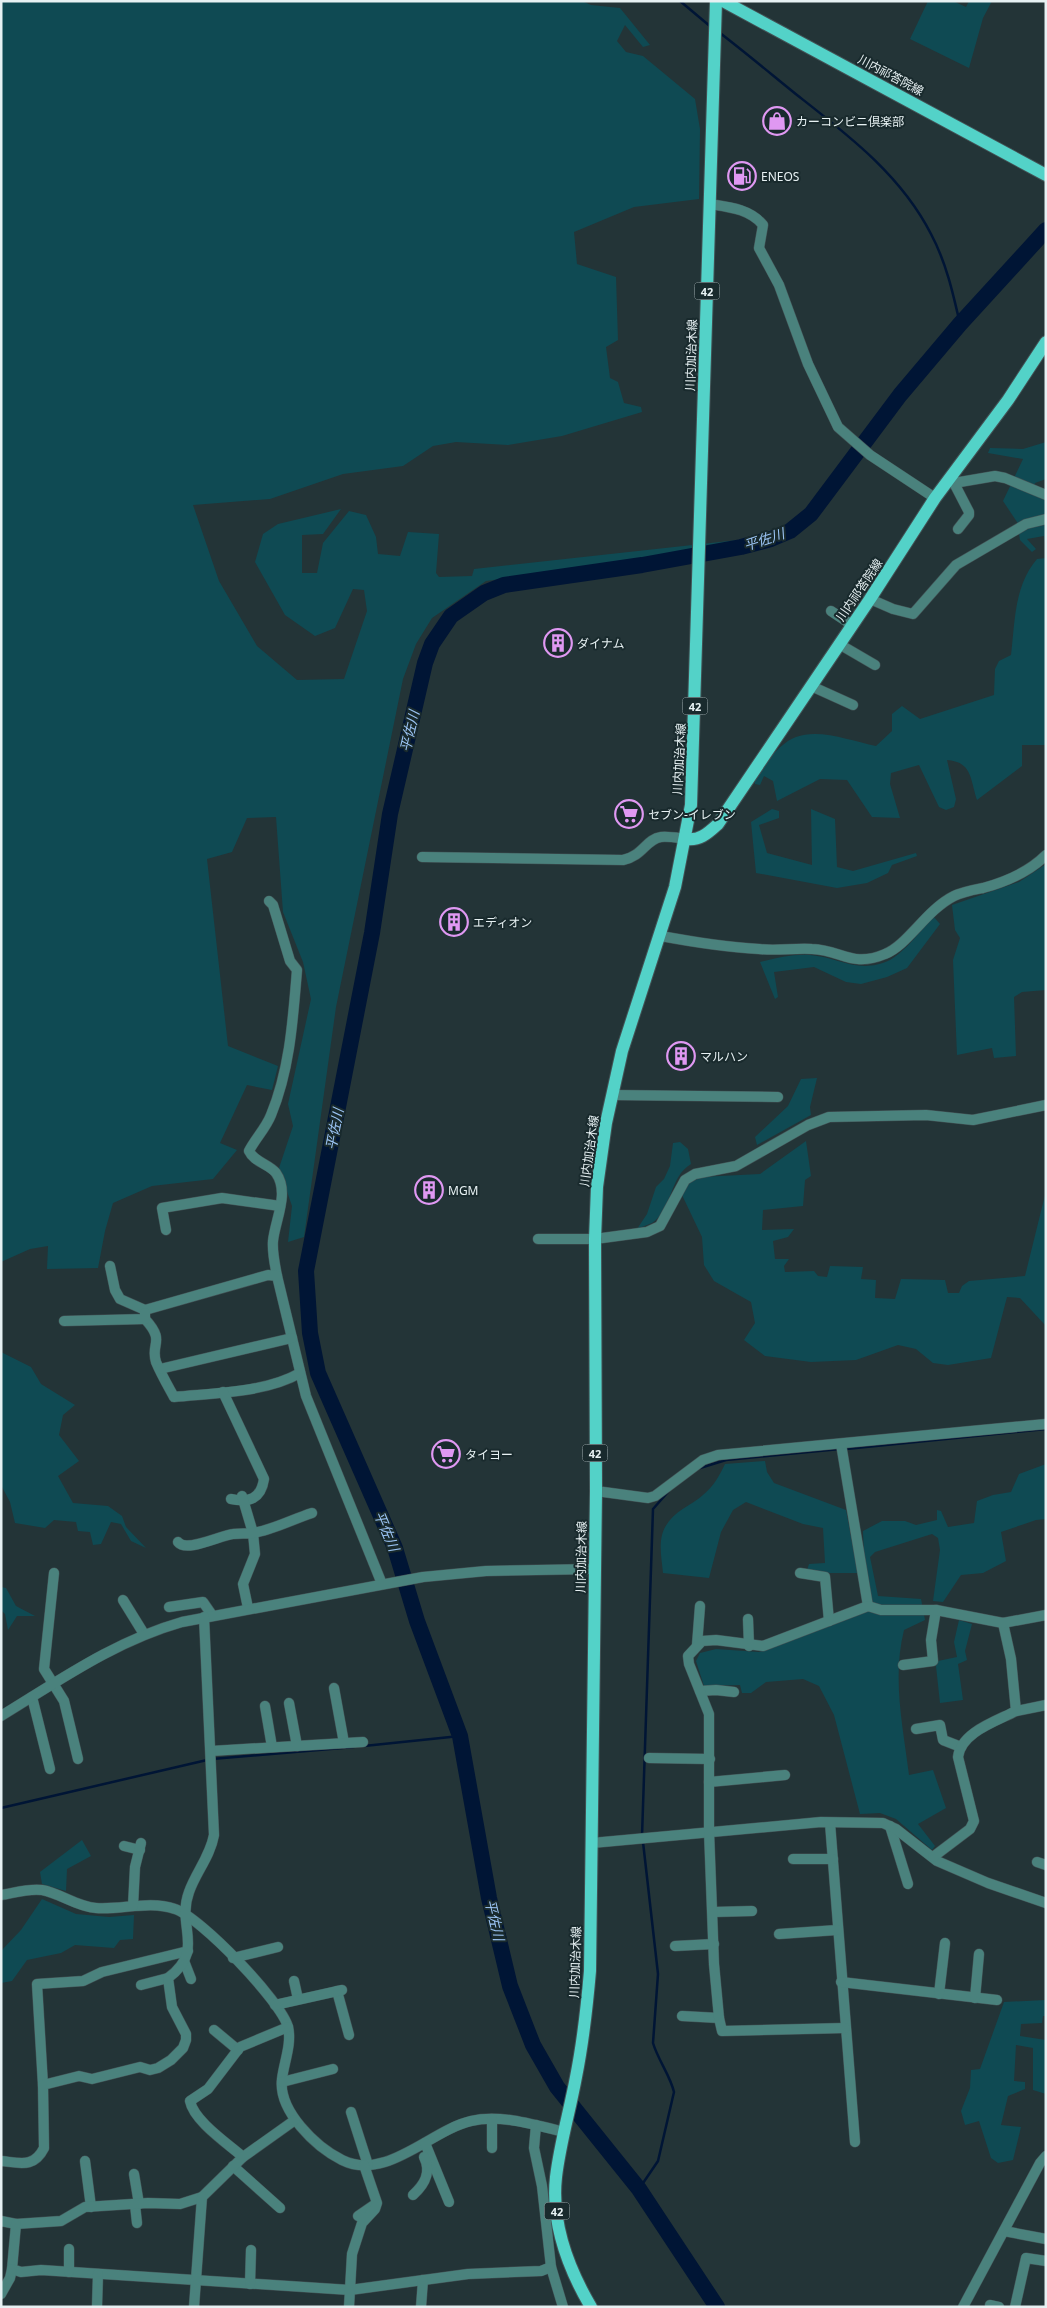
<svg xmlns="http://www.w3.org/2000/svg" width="1047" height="2308" font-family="'Noto Sans','Noto Sans JP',sans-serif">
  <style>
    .green { fill: #0f4a53 }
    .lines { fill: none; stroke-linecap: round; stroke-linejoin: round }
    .stream { stroke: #001535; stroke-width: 2.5 }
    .river { stroke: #001535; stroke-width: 16 }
    .minor-casing { stroke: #425255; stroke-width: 11 }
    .major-casing { stroke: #425255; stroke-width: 14 }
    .minor { stroke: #4a827d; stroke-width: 10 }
    .major { stroke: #53d2c8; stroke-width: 12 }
    .labels { text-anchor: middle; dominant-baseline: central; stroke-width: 4; stroke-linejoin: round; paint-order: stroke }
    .shield { fill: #192a2d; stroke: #a9b5b8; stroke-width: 1 }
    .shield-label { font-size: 11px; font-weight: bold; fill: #e7f1f3 }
    .street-label { font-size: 12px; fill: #e7f1f3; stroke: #192a2d }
    .poi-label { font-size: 12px; fill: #e7f1f3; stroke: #192a2d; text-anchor: start }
    .water-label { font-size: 14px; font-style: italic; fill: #9bc4f4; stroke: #192a2d }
  </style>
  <rect width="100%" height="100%" fill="#233437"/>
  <g class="green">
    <polygon points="1,1 582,1 591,5 620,8 650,45 643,47 625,25 617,41 626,52 643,56 695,99 700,129 699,199 634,207 574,232 577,264 616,277 618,340 606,347 610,378 618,382 624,403 641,407 642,412 562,436 508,445 456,442 433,446 403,466 343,474 270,499 193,505 219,581 257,646 297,680 344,679 367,611 364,590 353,589 335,628 315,636 285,615 255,562 263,534 278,524 341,509 323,534 302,535 302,573 317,573 323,543 349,511 366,515 376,537 378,554 400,556 408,532 439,534 436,573 439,577 472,576 474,569 738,540 638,561 486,581 432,618 416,644 403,679 336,1007 304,1237 288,1242 292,1206 279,1168 293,1126 288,1104 311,999 303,962 283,912 276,817 247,818 232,852 207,859 228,1046 278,1066 272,1090 247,1085 220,1143 237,1150 213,1179 152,1186 113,1203 105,1231 98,1268 47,1269 48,1246 30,1249 1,1262"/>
    <polygon points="928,1 953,1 966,7 969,1 992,1 983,18 969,68 910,39"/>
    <polygon points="1046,442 1046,479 1035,483 1032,493 1046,501 1046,549 1044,536 1027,539 1036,549 1032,552 1020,540 1017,522 1003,501 1023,459 988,453 990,448 1023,449"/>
    <path d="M1046,558V745H1022V766L977,800C970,778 972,762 947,760L956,799L954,807L946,810L939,807L919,765L891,773L890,784L900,818L872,817L847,780L820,779L777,801L773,781L764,776L760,785L755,784L754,777C763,765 781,742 796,737C819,728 852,741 876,746L892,731V714L902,706L920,719L994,695L995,669L999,661L1011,655C1015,622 1014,586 1037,559Z"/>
    <polygon points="772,809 779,811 779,818 759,825 767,853 812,865 811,809 835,819 837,867 853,871 916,853 917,856 892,865 888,873 867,883 837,888 756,873 751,822"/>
    <polygon points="1046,864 1046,990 1022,992 1014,997 1016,1056 994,1058 992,1048 957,1055 953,960 960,938 955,930 952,905 1019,882"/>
    <path d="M933,916L940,924L907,968L887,977L861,984L846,982L814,967L774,972L778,997L775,999L760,962C777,958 793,954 810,955C838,957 859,975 890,960C905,952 922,929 933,916Z"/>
    <polygon points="817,1078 810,1107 811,1115 757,1145 755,1137 788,1106 801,1079"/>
    <polygon points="806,1141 811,1176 805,1180 803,1206 763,1210 762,1230 794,1229 788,1237 773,1241 775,1259 789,1259 784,1266 785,1272 814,1271 818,1276 827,1277 830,1266 863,1267 861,1279 876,1280 875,1298 895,1299 901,1279 945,1280 948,1293 959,1293 962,1286 969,1281 1025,1276 1046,1191 1046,1326 1020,1298 1007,1297 991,1358 948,1365 933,1363 916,1349 898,1345 856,1360 811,1362 765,1356 744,1340 755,1323 751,1302 714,1281 704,1265 702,1237 682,1195 689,1183 701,1177 760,1174"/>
    <path d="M680,1142L688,1149L691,1164C669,1177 673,1209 652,1223C647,1225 642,1227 637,1229L647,1214L656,1187L664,1179L670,1166L673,1143Z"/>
    <polygon points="1,1352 31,1367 41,1384 75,1405 63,1415 59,1435 79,1461 58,1476 73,1503 108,1506 122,1516 126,1527 146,1548 131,1541 121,1524 111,1522 101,1544 93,1545 90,1532 78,1531 76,1522 54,1520 45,1528 15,1523 10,1502 1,1485"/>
    <path d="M765,1461L767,1472L774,1483L846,1510L858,1573H829L807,1570L809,1564L825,1563L823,1528L803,1524L746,1502L733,1510L721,1532L709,1578L663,1573C662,1561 659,1547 662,1535C668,1513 688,1508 703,1495C714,1486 719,1476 725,1464Z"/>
    <path d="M1046,1464V1519L1036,1520L1001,1532L1006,1561L983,1573L961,1575L943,1602L933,1601L940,1550L938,1538L932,1534L875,1552L870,1557L878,1596L921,1599L925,1620L904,1630C892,1678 903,1727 909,1775L933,1770L946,1808L918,1824L935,1846L932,1850L896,1819L880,1813L860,1814L834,1715L819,1686L803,1679L766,1682L751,1693H742L740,1685L704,1686L696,1661L700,1653L716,1649L759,1652L866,1611L863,1531L882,1521H905L916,1525L937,1520V1510L941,1511L948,1527L974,1523L977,1501L993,1495L1011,1492L1019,1474Z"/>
    <polygon points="1,1587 6,1588 16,1606 35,1616 17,1616 8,1630 5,1614 1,1610"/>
    <polygon points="959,1620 972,1624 965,1651 967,1660 958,1664 963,1700 940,1703 936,1666 938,1661 957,1657 954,1642"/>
    <polygon points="82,1840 91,1856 67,1869 66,1891 42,1884 40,1872"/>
    <polygon points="42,1899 76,1914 109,1917 134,1915 133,1939 120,1940 114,1948 75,1945 61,1953 27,1960 12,1981 1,1983 1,1951 21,1930"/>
    <polygon points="1046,2000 1046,2016 1043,2016 1042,2023 1021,2024 1020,2036 1046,2040 1046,2094 1033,2090 1033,2048 1016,2045 1014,2081 1025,2082 1025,2089 1008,2096 1001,2125 1021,2127 1013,2160 998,2163 991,2158 979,2121 965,2125 961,2111 970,2088 971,2070 980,2069 1004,2002"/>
  </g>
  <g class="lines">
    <g class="stream">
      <polyline points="680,1 711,27"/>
      <path d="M720,33C746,53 771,74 797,95C848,135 901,175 931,234C946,262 953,293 960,324"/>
      <polyline points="846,1449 1046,1429"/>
      <polyline points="700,1468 726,1460 840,1449"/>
      <polyline points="364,1746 460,1736"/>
      <polyline points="212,1759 354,1747"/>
      <polyline points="1,1808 207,1760"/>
      <polyline points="642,1836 653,1509 668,1492"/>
      <path d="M639,2189L658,2161L674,2092C670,2075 658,2060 653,2043L658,1974L643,1842"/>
    </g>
    <polyline class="river" points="717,2307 639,2189 557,2087 533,2045 510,1986 489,1898 460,1736 417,1621 395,1548 318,1373 310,1333 306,1271 372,933 390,814 425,663 432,644 451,616 484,593 504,585 642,565 741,547 771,539 790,531 811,514 900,395 960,324 1046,230"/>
    <defs>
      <g id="minor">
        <path d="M710,204C729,207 750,209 763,225L759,248L779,285L808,364L838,427L870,455L935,498"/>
        <polyline points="948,480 954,483 995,476 1005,478 1046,495"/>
        <polyline points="954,483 969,512 969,515 958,529"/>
        <polyline points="870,599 893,609 913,614 956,565 1026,524 1046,519"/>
        <polyline points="831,611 852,625"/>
        <polyline points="839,644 875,665"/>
        <polyline points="811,686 853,705"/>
        <path d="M422,857L623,860C643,856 646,839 661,837C668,836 678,838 686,839"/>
        <path d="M269,901L273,905L290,961L297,970C293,1019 290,1069 271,1115C266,1128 255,1139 249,1151C254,1162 269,1164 276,1173C290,1193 275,1220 273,1241C272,1252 275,1265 277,1276"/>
        <path d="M661,936C693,942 726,947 759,949C776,951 794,948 812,949C842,950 852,968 885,954C908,945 926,910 954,896C962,892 973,890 983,888C1005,882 1029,872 1046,855"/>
        <polyline points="612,1095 778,1097"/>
        <polyline points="166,1230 162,1208 222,1198 280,1206"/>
        <polyline points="538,1239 595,1239 647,1232 660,1226 685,1180 695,1174 736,1166 808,1125 829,1117 926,1115 973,1120 1046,1105"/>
        <polyline points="110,1266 115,1290 120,1299 145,1310 268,1275 277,1276 306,1396 382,1584"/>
        <path d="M145,1319C166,1342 150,1343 156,1362C161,1374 168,1386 174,1397C213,1393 265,1393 300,1373"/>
        <polyline points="64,1321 145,1319 145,1313"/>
        <polyline points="160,1369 292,1338"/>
        <path d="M223,1392L264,1479C261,1499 249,1503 231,1499"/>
        <polyline points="841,1444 868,1606"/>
        <polyline points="596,1491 648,1498 655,1496 703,1460 718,1455 1046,1424"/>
        <polyline points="242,1496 253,1533 255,1554 243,1584 248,1608"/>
        <path d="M178,1542C186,1553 221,1535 233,1534C240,1533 247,1534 253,1533C273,1530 293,1519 312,1513"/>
        <polyline points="54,1573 44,1669 64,1701 78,1759"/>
        <polyline points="800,1573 825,1577 829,1621"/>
        <polyline points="123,1600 144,1634"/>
        <polyline points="169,1607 203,1602 212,1615"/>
        <polyline points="748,1619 749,1646"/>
        <polyline points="697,1645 700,1606"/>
        <polyline points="903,1665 933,1661 931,1640 936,1610"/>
        <polyline points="334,1688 344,1743"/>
        <polyline points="700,1691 716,1690 734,1692"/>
        <polyline points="32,1697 50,1769"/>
        <polyline points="289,1703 297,1746"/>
        <polyline points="265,1706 272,1747"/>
        <polyline points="1016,1711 1046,1705"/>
        <path d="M1,1716C60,1680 115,1641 182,1622L423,1577L486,1571L594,1569"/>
        <polyline points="916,1729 940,1725 943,1740 961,1747"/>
        <polyline points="211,1751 363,1742"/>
        <polyline points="649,1758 710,1759"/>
        <polyline points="709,1782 785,1775"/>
        <polyline points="830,1823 855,2142"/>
        <polyline points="890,1826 908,1884"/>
        <polyline points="592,1843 821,1822 883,1823 896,1829 937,1861 988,1883 1046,1903"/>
        <polyline points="124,1846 140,1850"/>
        <path d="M933,1857L970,1829L974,1821L958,1757C961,1732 997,1721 1016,1711L1011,1659L1003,1623"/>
        <polyline points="793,1859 833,1859"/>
        <polyline points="1037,1862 1046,1865"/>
        <path d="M1,1895C14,1893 29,1888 42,1890C60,1893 77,1907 96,1908C122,1910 149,1900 175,1909C200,1917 281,2001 288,2027C292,2044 284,2062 282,2079C278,2111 316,2147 342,2160C386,2182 431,2130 471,2121C500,2114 536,2125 564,2132"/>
        <polyline points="133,1906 135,1867 141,1843"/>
        <polyline points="713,1912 752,1911"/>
        <polyline points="779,1934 837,1930"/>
        <polyline points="675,1946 714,1944"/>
        <polyline points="233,1958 278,1947"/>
        <polyline points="184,1961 191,1979"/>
        <polyline points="294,1981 298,1999"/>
        <polyline points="841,1982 997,2000"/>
        <polyline points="141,1985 168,1978"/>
        <polyline points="337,1991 349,2035"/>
        <polyline points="939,1994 945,1943"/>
        <polyline points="975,1998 979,1954"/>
        <polyline points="275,2005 342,1990"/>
        <polyline points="682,2016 719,2018"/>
        <polyline points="845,2028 722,2031 719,2018 714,1964 709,1831 709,1714 689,1664 688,1656 702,1641 716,1640 763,1646 868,1606 881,1610 936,1610 1003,1623 1046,1615"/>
        <polyline points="214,2030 238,2050"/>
        <polyline points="282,2082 333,2069"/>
        <polyline points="43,2085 37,1984 83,1981 102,1972 188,1951"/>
        <polyline points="351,2112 368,2165"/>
        <polyline points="492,2119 492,2148"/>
        <polyline points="536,2125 534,2148 542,2186 551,2267 563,2307"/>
        <polyline points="425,2143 449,2202"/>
        <path d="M243,2157C227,2143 194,2121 190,2101L208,2089L240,2047L288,2027"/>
        <path d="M1,2161C21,2163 34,2168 44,2148L43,2085L79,2076L92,2079L140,2067L150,2070L158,2068L171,2060L183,2048L186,2040V2034L172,2007L168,1978C206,1950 176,1927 189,1892C196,1872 210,1857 214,1835L204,1617"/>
        <polyline points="85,2161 91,2207"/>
        <polyline points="233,2166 280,2208"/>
        <polyline points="134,2174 139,2204"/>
        <path d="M413,2195C424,2185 432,2173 424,2157"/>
        <polyline points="135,2205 137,2223"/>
        <polyline points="358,2216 374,2205"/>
        <polyline points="1,2221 16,2224 61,2221 85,2207 148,2203 180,2204 202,2197"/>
        <polyline points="16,2224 12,2269 21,2272 41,2270 350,2290 468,2274 541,2271 551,2267"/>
        <polyline points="1004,2231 1046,2239"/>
        <polyline points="69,2272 69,2249"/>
        <polyline points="250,2284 251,2250"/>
        <polyline points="1,2294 10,2278 12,2269"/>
        <polyline points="990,2305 999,2307"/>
        <polyline points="97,2307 98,2274"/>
        <polyline points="194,2307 202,2197 243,2157 295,2120"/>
        <polyline points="349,2307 352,2254 362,2223 375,2209 377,2203 364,2165"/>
        <polyline points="421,2307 423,2280"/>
        <polyline points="963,2307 1040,2163 1046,2156"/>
        <polyline points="1015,2307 1026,2258 1046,2261"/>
      </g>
      <g id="major">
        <polyline points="723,1 1046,175"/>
        <path d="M686,839C700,841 708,833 718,824L870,599L935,498L1008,400L1046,342"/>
        <path d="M591,2307C568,2268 551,2223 556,2177C560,2143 570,2110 576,2077C583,2042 587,2006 590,1971L596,1491L595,1239L597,1187L606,1123L622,1051L675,887L691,805L716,1"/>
      </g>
    </defs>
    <use href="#minor" class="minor-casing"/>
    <use href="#major" class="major-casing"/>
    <use href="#minor" class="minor"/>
    <use href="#major" class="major"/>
  </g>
  <defs>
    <symbol id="shop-ring" viewBox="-11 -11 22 22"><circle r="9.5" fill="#192a2d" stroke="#df98f2" stroke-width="1.5"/><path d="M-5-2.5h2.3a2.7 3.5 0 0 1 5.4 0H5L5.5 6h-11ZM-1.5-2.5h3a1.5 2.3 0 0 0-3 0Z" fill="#df98f2"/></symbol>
    <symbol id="fuel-ring" viewBox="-11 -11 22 22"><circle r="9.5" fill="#192a2d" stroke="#df98f2" stroke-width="1.5"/><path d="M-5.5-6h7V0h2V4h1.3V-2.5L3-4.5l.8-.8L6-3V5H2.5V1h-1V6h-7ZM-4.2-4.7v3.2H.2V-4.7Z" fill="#df98f2"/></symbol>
    <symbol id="building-ring" viewBox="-11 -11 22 22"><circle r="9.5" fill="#192a2d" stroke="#df98f2" stroke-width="1.5"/><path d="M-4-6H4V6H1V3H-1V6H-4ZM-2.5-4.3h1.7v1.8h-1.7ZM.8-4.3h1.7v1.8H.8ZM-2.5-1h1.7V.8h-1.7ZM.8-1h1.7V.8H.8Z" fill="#df98f2"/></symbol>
    <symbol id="supermarket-ring" viewBox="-11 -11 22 22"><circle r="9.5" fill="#192a2d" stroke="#df98f2" stroke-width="1.5"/><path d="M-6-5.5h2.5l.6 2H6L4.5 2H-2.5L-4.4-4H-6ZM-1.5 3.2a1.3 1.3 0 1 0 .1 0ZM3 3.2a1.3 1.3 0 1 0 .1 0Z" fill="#df98f2"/></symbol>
  </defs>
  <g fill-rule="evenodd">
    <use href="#shop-ring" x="761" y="105" width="32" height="32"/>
    <use href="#fuel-ring" x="726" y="160" width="32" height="32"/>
    <use href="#building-ring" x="542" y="627" width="32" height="32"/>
    <use href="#supermarket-ring" x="613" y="798" width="32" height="32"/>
    <use href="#building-ring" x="438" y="906" width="32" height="32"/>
    <use href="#building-ring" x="665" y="1040" width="32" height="32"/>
    <use href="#building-ring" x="413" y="1174" width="32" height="32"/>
    <use href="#supermarket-ring" x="430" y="1438" width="32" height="32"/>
  </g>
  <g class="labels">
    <g class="shield">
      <rect x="694.5" y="282.5" width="25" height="17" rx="4"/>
      <rect x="682.5" y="697.5" width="25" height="17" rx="4"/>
      <rect x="582.5" y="1444.5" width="25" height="17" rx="4"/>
      <rect x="544.5" y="2202.5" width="25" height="17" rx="4"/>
    </g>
    <g class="shield-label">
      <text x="707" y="291">42</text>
      <text x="695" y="706">42</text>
      <text x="595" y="1453">42</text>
      <text x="557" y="2211">42</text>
    </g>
    <g class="street-label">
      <text transform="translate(891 75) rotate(28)">川内祁答院線</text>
      <text transform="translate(691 355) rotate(-88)">川内加治木線</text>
      <text transform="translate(859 590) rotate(-56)">川内祁答院線</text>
      <text transform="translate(679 759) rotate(-87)">川内加治木線</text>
      <text transform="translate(589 1151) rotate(-82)">川内加治木線</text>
      <text transform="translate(581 1557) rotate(-89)">川内加治木線</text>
      <text transform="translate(575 1962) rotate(-88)">川内加治木線</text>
    </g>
    <g class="poi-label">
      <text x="796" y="121">カーコンビニ倶楽部</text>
      <text x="761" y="176">ENEOS</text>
      <text x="577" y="643">ダイナム</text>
      <text x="648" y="814">セブン-イレブン</text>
      <text x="473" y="922">エディオン</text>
      <text x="700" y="1056">マルハン</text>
      <text x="448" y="1190">MGM</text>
      <text x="465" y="1454">タイヨー</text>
    </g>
    <g class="water-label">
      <text transform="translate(764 539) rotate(-18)">平佐川</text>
      <text transform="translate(409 731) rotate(-77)">平佐川</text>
      <text transform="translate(334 1129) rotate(-79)">平佐川</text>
      <text transform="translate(387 1531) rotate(67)">平佐川</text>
      <text transform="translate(495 1920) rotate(77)">平佐川</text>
    </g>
  </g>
  <rect width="1047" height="2308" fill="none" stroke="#e7f1f3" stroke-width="5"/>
</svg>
